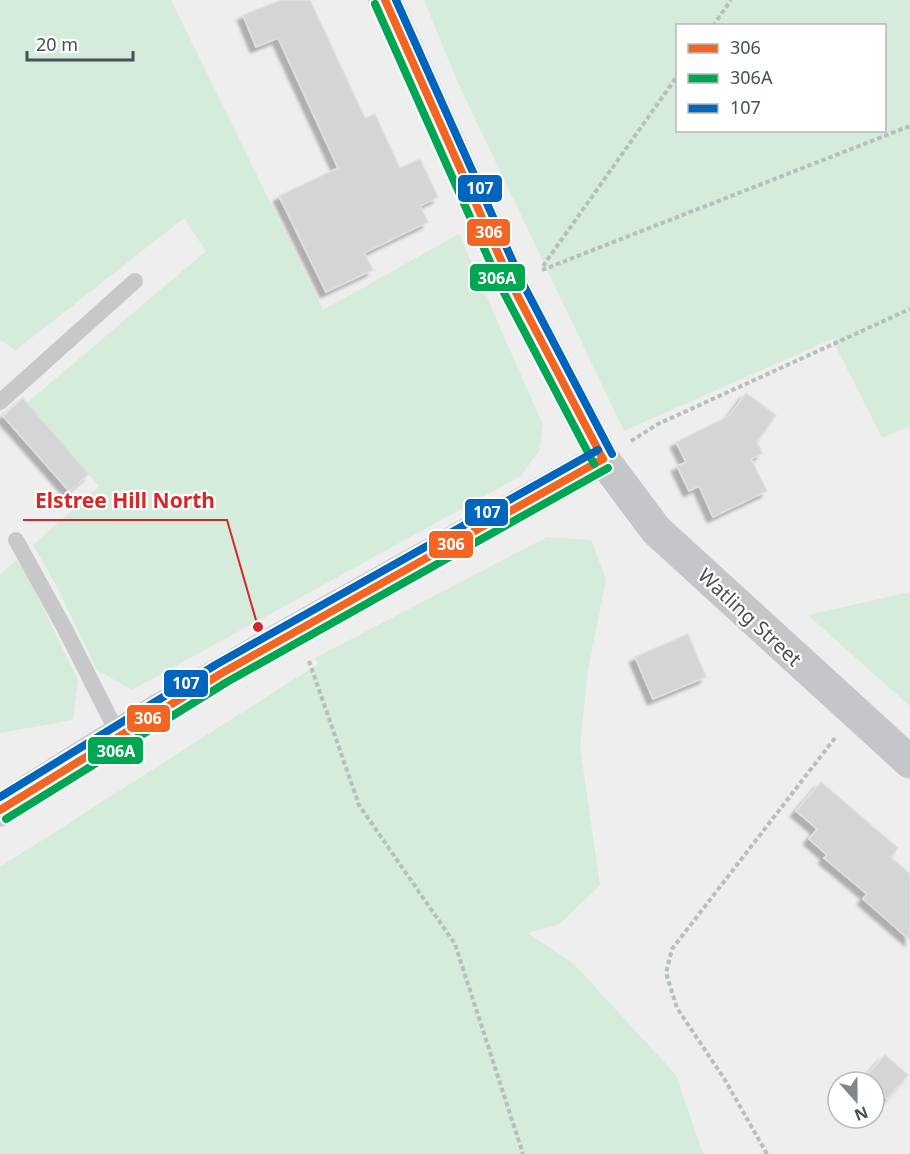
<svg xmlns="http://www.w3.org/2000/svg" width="910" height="1154" font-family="'Noto Sans',sans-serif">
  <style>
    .green { fill: #d5ebdc; fill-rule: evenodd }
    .building { fill: #d4d5d6; stroke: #e0e0e1; stroke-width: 1.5; filter: url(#shadow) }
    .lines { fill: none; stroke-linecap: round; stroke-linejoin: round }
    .path { stroke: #b6bfbc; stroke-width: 4; stroke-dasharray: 4.5 3; stroke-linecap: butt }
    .service { stroke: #c6c8c9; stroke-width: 16 }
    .secondary { stroke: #c6c9cb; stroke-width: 33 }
    .primary { stroke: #c4c6c9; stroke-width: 33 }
    .bus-1-casing { stroke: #fff; stroke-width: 12 }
    .bus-2-casing { stroke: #fff; stroke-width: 12 }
    .bus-3-casing { stroke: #fff; stroke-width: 12 }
    .bus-1 { stroke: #f26522; stroke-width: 8 }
    .bus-2 { stroke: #00a651; stroke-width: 8 }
    .bus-3 { stroke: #0065bd; stroke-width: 8 }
    .labels { text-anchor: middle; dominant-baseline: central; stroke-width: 4.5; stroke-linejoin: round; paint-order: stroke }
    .street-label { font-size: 20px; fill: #475158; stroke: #fff }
    .leader { fill: none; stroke: #d62828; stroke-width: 2 }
    .callout-dot { fill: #d62828; stroke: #fff; stroke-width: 2 }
    .callout-label { font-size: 21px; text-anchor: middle; font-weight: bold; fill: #d62828; stroke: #fff; stroke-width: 4.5; stroke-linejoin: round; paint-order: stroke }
    .line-badge { stroke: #fff; stroke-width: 2 }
    .badge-label { font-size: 16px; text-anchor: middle; font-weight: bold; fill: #fff }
  </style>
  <defs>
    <filter id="shadow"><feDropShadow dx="-5.5" dy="5.5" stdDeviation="1.5" flood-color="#0004"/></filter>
  </defs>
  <rect width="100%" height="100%" fill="#eee"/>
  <g class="green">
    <polygon points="0,0 171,0 323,310 459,234 543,425 539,451 521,476 132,690 97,670 56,585 33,545 99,486 27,403 206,251 184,218 16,350 0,340"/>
    <path d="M424,0H910V426L882,438L832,339L624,431L458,83ZM678,26H884V130H678Z"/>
    <polygon points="547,537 591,540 606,579 588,670 580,746 600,885 560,924 528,933 573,963 676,1075 703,1154 0,1154 0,867 318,664 315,658"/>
    <polygon points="17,560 28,577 78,680 73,720 0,733 0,575"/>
    <polygon points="910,592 910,706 808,615"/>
  </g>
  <g class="building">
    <polygon points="281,0 310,0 365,118 375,114 400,168 420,159 438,197 420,206 428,222 364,253 373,270 326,292 279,196 338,168 278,38 256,47 243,15"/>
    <polygon points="746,393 776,415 757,442 762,453 751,459 767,491 713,517 699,486 689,491 677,466 686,462 676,442 729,416"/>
    <polygon points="23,398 89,474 69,491 3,416"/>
    <polygon points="688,634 706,677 653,699 635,657"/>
    <polygon points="821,782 898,848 891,857 910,874 910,940 863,899 867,894 824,858 827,855 809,839 817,829 796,811"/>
    <polygon points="885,1055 908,1075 887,1099 874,1088 874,1082 863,1079"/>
  </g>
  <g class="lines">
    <g class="path">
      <polyline points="713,26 731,0"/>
      <polyline points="543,266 678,75"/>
      <polyline points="542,270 910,126"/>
      <polyline points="631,441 658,424 910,309"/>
      <polyline points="309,661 359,805 455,944 523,1154"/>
      <polyline points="767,1154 725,1080 677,1008 666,973 672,949 835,738"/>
    </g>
    <g class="service">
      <polyline points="0,402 135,281"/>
      <polyline points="16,540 65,629 119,736"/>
    </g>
    <path class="secondary" d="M0,810C193,682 400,573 603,459"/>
    <polyline class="primary" points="385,0 513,287 603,459 656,530 910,762"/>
    <defs>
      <g id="bus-1">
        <polyline points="385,0 513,287 603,459"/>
        <polyline points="0,810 222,673 603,459"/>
      </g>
      <g id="bus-2">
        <polyline points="375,4 503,291 594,464"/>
        <polyline points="6,819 227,682 608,468"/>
      </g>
      <g id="bus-3">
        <polyline points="396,0 522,282 612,454"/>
        <polyline points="0,797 217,664 598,450"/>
      </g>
    </defs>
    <use href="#bus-1" class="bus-1-casing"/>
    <use href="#bus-2" class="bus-2-casing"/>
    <use href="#bus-3" class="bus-3-casing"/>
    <use href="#bus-1" class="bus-1"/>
    <use href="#bus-2" class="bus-2"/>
    <use href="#bus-3" class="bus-3"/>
  </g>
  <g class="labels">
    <g class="street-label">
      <text transform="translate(750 617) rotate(43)">Watling Street</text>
    </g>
  </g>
  <path class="leader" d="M258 627L227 520H23"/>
  <circle class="callout-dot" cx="258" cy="627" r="6"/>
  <g class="callout-label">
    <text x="125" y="508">Elstree Hill North</text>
  </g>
  <g class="line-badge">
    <rect x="457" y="174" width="46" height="29" rx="6" fill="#0065bd"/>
    <rect x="466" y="218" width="45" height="29" rx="6" fill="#f26522"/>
    <rect x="469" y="263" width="57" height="29" rx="6" fill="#00a651"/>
    <rect x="464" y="498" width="45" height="29" rx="6" fill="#0065bd"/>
    <rect x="428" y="530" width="46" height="29" rx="6" fill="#f26522"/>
    <rect x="163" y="669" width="46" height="29" rx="6" fill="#0065bd"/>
    <rect x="126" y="704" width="45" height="29" rx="6" fill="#f26522"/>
    <rect x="87" y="736" width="57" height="29" rx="6" fill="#00a651"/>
  </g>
  <g class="badge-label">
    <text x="480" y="194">107</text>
    <text x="489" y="238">306</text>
    <text x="497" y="284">306A</text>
    <text x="487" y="518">107</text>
    <text x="451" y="550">306</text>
    <text x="186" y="689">107</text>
    <text x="148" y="724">306</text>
    <text x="116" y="757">306A</text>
  </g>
  <rect x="676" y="24" width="210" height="108" fill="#ffffff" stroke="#b5b9bc" stroke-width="1.5"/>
  <rect x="688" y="44" width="30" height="9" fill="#f26522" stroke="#b5b9bc" stroke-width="1.5"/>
  <text x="730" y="54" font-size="18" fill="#475158">306</text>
  <rect x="688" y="74" width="30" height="9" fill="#00a651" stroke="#b5b9bc" stroke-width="1.5"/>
  <text x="730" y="84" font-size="18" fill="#475158">306A</text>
  <rect x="688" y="104" width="30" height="9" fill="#0065bd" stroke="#b5b9bc" stroke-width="1.5"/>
  <text x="730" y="114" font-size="18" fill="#475158">107</text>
  <g transform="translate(856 1100) rotate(159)"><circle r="28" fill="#ffffff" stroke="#b5b9bc" stroke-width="1.5"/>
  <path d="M0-4.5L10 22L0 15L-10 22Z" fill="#81888c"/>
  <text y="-9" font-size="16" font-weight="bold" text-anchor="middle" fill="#475158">N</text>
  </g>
  <path d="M27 51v9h106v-9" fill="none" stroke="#475158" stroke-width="3"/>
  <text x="36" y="51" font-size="18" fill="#475158" stroke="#ffffff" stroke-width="4.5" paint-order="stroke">20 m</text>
</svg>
